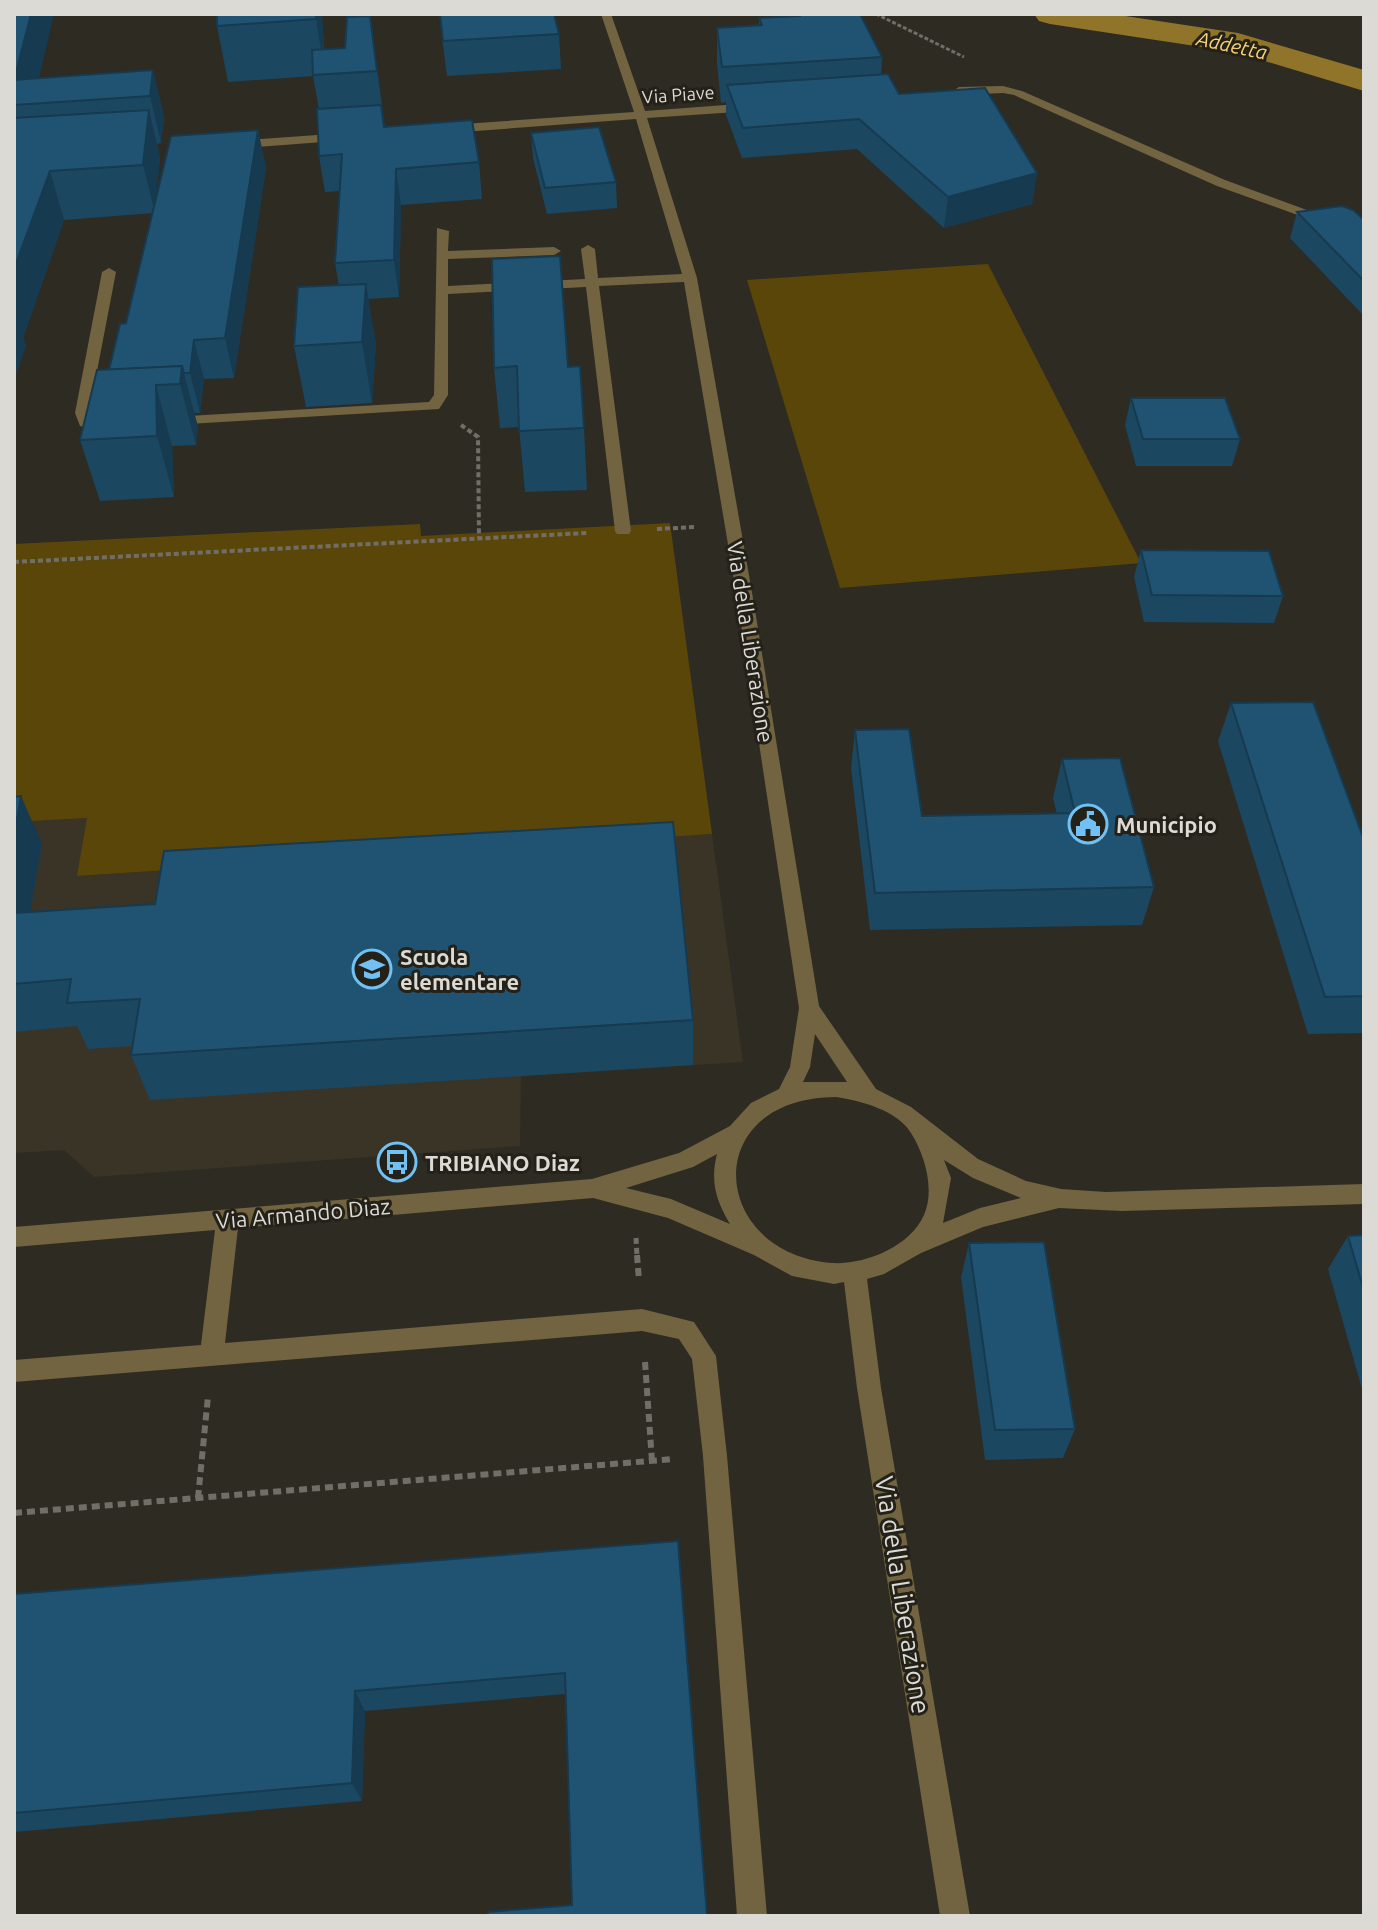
<svg xmlns="http://www.w3.org/2000/svg" width="1378" height="1930" font-family="Ubuntu,sans-serif">
  <style>
    .built { fill: #3a3426 }
    .green { fill: #5b4609 }
    .lines { fill: none; stroke-linecap: round; stroke-linejoin: round }
    .canal { fill: #8f7429; fill-rule: evenodd }
    .path-far3 { stroke: #716e68; stroke-width: 3; stroke-dasharray: 4 2; stroke-linecap: butt }
    .path-far2 { stroke: #716e68; stroke-width: 4; stroke-dasharray: 5 3; stroke-linecap: butt }
    .path-far1 { stroke: #716e68; stroke-width: 5; stroke-dasharray: 6 4; stroke-linecap: butt }
    .path { stroke: #716e68; stroke-width: 6; stroke-dasharray: 8 5; stroke-linecap: butt }
    .minor { fill: #726440; fill-rule: evenodd }
    .wall { fill: #1c4761 }
    .shaded-wall { fill: #163a4f }
    .building { fill: #205371; stroke: #163a4f; stroke-width: 2 }
    .labels { text-anchor: middle; dominant-baseline: central; stroke-width: 6; stroke-linejoin: round; paint-order: stroke }
    .far-street-label { font-size: 18px; fill: #dcdad5; stroke: #242119 }
    .far-water-label { font-size: 20px; font-style: italic; fill: #f8d373; stroke: #242119 }
    .street-label { font-size: 22px; fill: #dcdad5; stroke: #242119 }
    .poi-label { font-size: 22px; font-weight: bold; fill: #dcdad5; stroke: #242119; text-anchor: start }
    .near-street-label { font-size: 26px; fill: #dcdad5; stroke: #242119 }
  </style>
  <rect width="100%" height="100%" fill="#2e2b23"/>
  <polygon class="built" points="87,818 78,876 712,834 743,1062 521,1076 520,1146 94,1177 64,1150 14,1153 14,822"/>
  <g class="green">
    <polygon points="988,264 1141,563 840,588 747,280"/>
    <polygon points="670,523 712,834 77,876 87,818 14,822 14,544 420,524 421,536"/>
  </g>
  <g class="lines">
    <polygon class="canal" points="1034,14 1112,14 1238,33 1364,70 1364,91 1235,52 1050,24 1039,21"/>
    <polyline class="path-far3" points="876,14 964,57"/>
    <g class="path-far2">
      <polyline points="461,425 478,437 479,538"/>
      <polyline points="657,529 696,527"/>
      <polyline points="14,562 587,533"/>
    </g>
    <polyline class="path-far1" points="636,1238 637,1257"/>
    <g class="path">
      <polyline points="637,1255 639,1280"/>
      <polyline points="645,1362 652,1461"/>
      <polyline points="198,1498 208,1396"/>
      <polyline points="14,1513 674,1459"/>
    </g>
    <g class="minor">
      <path d="M601,14H611L645,111L752,103L758,107L752,111L647,118L697,278L754,604L819,1006L876,1089L911,1107L978,1159L1026,1181L1061,1189L1106,1192L1364,1184V1204L1122,1211L1059,1208L983,1227L921,1253L884,1274L867,1279L881,1388L970,1916H940L857,1388L844,1282L834,1284L792,1276L754,1255L668,1218L593,1198L238,1228L225,1343L642,1309L694,1322L716,1356L727,1456L767,1916H737L703,1456L692,1359L679,1339L642,1331L14,1382V1360L201,1345L215,1230L14,1247V1227L592,1179L679,1153L730,1126L751,1103L779,1089L790,1067L799,1008L738,604L684,282L599,286L631,531L629,534H617L615,531L586,287L448,294V395L439,409L171,425L164,421L171,417L429,402L434,395L437,228L449,231L448,251L554,247L561,251L554,255L448,259V286L585,279L581,249L588,245L595,249L598,278L682,274L636,119L449,133L443,129L449,125L634,112ZM815,1034L847,1082H803L810,1067ZM836,1097C861,1101 897,1110 911,1133C925,1155 935,1190 924,1215C910,1247 864,1265 832,1263C709,1253 698,1098 836,1097ZM717,1154C710,1181 716,1201 730,1224L671,1199L626,1188L693,1167ZM944,1160L973,1178L1021,1198L980,1208L943,1223L951,1178Z"/>
      <polygon points="1003,86 1022,91 1225,180 1364,231 1364,239 1217,186 1014,95 1003,93 959,95 953,91 959,87"/>
      <polygon points="345,133 349,134 349,140 233,149 227,145 233,141"/>
      <path d="M109,268L116,272L89,413L91,419L111,420L118,424C110,431 91,429 80,426L75,413L102,272Z"/>
    </g>
  </g>
  <g class="wall">
    <polygon points="14,14 39,78 153,70 164,117 161,143 157,144 160,157 156,198 258,130 266,168 234,378 204,379 200,413 194,413 198,427 196,445 172,446 174,497 100,501 80,440 126,323 153,213 64,220 23,338 26,345 14,379"/>
    <polygon points="322,14 324,50 345,48 370,16 385,127 479,162 482,199 401,205 399,297 368,299 376,344 372,403 306,407 294,346 339,286 335,263 340,191 325,192 319,156 319,109 313,76 228,82 217,26"/>
    <polygon points="439,14 559,34 561,69 447,76"/>
    <polygon points="792,14 860,14 882,57 881,75 899,94 1037,173 1032,204 944,228 857,149 742,158 726,115 726,102 721,103 717,63 717,28 759,25 759,18 792,16"/>
    <polygon points="531,133 616,182 617,208 547,214 533,158"/>
    <polygon points="1297,212 1364,220 1364,316 1290,238"/>
    <polygon points="492,259 568,367 584,428 587,490 525,492 519,427 500,428 494,368"/>
    <polygon points="1131,398 1240,439 1232,466 1136,466 1125,425"/>
    <polygon points="1141,550 1283,596 1274,623 1144,622 1134,577"/>
    <polygon points="1231,703 1364,840 1364,1033 1308,1034 1218,741"/>
    <polygon points="855,730 922,816 1057,814 1053,798 1062,759 1154,887 1142,925 870,930 851,768"/>
    <polygon points="14,797 42,844 30,912 693,1020 693,1065 150,1100 131,1055 133,1046 88,1049 77,1026 14,1032"/>
    <polygon points="1364,1235 1364,1396 1328,1269 1348,1236"/>
    <polygon points="969,1243 1075,1429 1063,1458 985,1460 961,1277"/>
    <polygon points="678,1541 572,1905 565,1694 365,1711 362,1801 14,1832 14,1594"/>
  </g>
  <g class="shaded-wall">
    <polygon points="31,14 54,14 33,104 14,80"/>
    <polygon points="316,14 322,14 325,75 316,19"/>
    <polygon points="370,16 378,72 385,127 377,71"/>
    <polygon points="153,70 164,117 161,143 150,96"/>
    <polygon points="149,110 160,157 155,213 143,165"/>
    <polygon points="258,130 266,168 234,378 225,338"/>
    <polygon points="396,169 401,205 399,297 394,260"/>
    <polygon points="50,171 64,220 23,338 26,345 14,379 14,269"/>
    <polygon points="1037,173 1032,204 944,228 948,197"/>
    <polygon points="366,284 376,344 372,403 362,342"/>
    <polygon points="194,340 204,379 200,413 190,373"/>
    <polygon points="182,366 198,427 196,445 180,384"/>
    <polygon points="156,385 172,446 174,497 157,436"/>
    <polygon points="21,796 42,844 22,960 14,943 14,836"/>
    <polygon points="355,1691 365,1711 362,1801 352,1783"/>
  </g>
  <g class="building">
    <polygon points="14,14 31,14 14,80 153,70 150,96 14,105"/>
    <polygon points="217,14 316,14 316,19 217,26"/>
    <polygon points="440,14 554,14 559,34 443,41"/>
    <polygon points="800,14 860,14 882,57 722,67 717,28 762,25 759,18 800,16"/>
    <polygon points="370,16 377,71 313,75 312,50 345,48 347,17"/>
    <polygon points="888,74 899,94 985,88 1037,173 948,197 859,119 743,128 727,85"/>
    <polygon points="381,105 384,127 472,120 479,162 396,169 394,260 335,263 342,154 319,156 317,109"/>
    <polygon points="149,110 143,165 50,171 14,269 14,118"/>
    <polygon points="599,127 616,182 545,188 531,133"/>
    <polygon points="258,130 225,338 194,340 190,373 184,373 182,366 109,370 120,324 126,323 171,136"/>
    <polygon points="1342,206 1353,210 1364,220 1364,281 1297,212"/>
    <polygon points="560,256 568,367 580,366 584,428 519,431 517,366 494,368 492,259"/>
    <polygon points="366,284 362,342 294,346 298,287"/>
    <polygon points="182,366 180,384 156,385 157,436 80,440 97,370"/>
    <polygon points="1131,398 1225,398 1240,439 1143,439"/>
    <polygon points="1141,550 1269,551 1283,596 1152,595"/>
    <polygon points="1313,702 1364,840 1364,996 1325,997 1231,703"/>
    <polygon points="909,729 922,816 1075,813 1062,759 1120,758 1154,887 875,893 855,730"/>
    <polygon points="21,796 14,836 14,797"/>
    <polygon points="673,822 693,1020 131,1055 140,999 67,1003 71,979 14,984 14,913 155,904 164,851"/>
    <polygon points="1364,1235 1364,1291 1348,1236"/>
    <polygon points="1044,1242 1075,1429 995,1430 969,1243"/>
    <polygon points="678,1541 707,1916 488,1916 488,1912 572,1905 565,1673 355,1691 352,1783 14,1813 14,1594"/>
  </g>
  <defs>
    <symbol id="civic-ring" viewBox="-11 -11 22 22"><circle r="9.5" fill="#242119" stroke="#71c1f5" stroke-width="1.5"/><path d="M-.6-6.5H3V-4.5H.6V-3L4-1V1h2V6H-6V1h2V-1L-.6-3ZM-1.2 2.5V6h2.4V2.5Z" fill="#71c1f5"/></symbol>
    <symbol id="school-ring" viewBox="-11 -11 22 22"><circle r="9.5" fill="#242119" stroke="#71c1f5" stroke-width="1.5"/><path d="M0-5L7-2L0 1L-7-2ZM-4 1L0 2.5L4 1V4Q0 6-4 4Z" fill="#71c1f5"/></symbol>
    <symbol id="bus-ring" viewBox="-11 -11 22 22"><circle r="9.5" fill="#242119" stroke="#71c1f5" stroke-width="1.5"/><path d="M-5-6H5V4H4V6H2V4H-2V6H-4V4H-5ZM-3.5-4V0h7V-4ZM-3.5 1.2v1.5H-2V1.2ZM2 1.2v1.5H3.5V1.2Z" fill="#71c1f5"/></symbol>
  </defs>
  <g fill-rule="evenodd">
    <use href="#civic-ring" x="1066" y="802" width="44" height="44"/>
    <use href="#school-ring" x="350" y="947" width="44" height="44"/>
    <use href="#bus-ring" x="375" y="1140" width="44" height="44"/>
  </g>
  <g class="labels">
    <g class="far-street-label">
      <text transform="translate(678 94) rotate(-4)">Via Piave</text>
    </g>
    <g class="far-water-label">
      <text transform="translate(1232 45) rotate(12)">Addetta</text>
    </g>
    <g class="street-label">
      <text transform="translate(751 642) rotate(81)">Via della Liberazione</text>
      <text transform="translate(303 1213) rotate(-5)">Via Armando Diaz</text>
    </g>
    <g class="poi-label">
      <text x="1116" y="824">Municipio</text>
      <text x="400" y="956">Scuola<tspan x="400" dy="25">elementare</tspan></text>
      <text x="425" y="1162">TRIBIANO Diaz</text>
    </g>
    <g class="near-street-label">
      <text transform="translate(903 1595) rotate(81)">Via della Liberazione</text>
    </g>
  </g>
  <rect width="1378" height="1930" fill="none" stroke="#dcdad5" stroke-width="32"/>
</svg>
